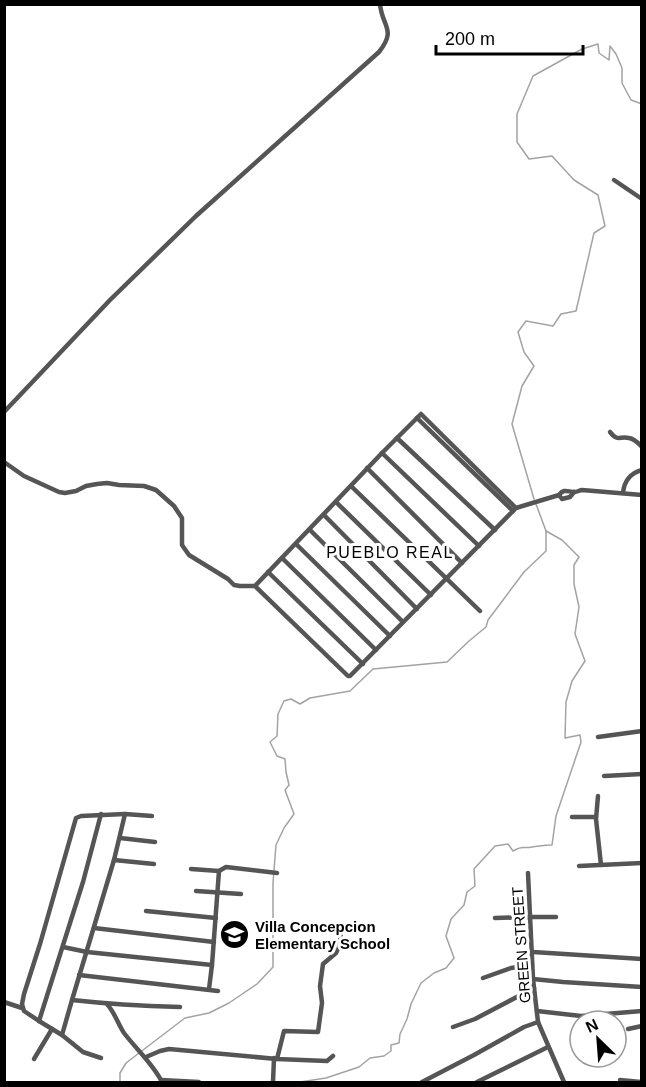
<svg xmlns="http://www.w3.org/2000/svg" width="646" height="1087" font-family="Arial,sans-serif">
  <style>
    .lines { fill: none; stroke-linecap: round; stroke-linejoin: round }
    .stream { stroke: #a3a3a3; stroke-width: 1.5 }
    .street { stroke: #555; stroke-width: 4.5 }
    .labels { text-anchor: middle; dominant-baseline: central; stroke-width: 6; stroke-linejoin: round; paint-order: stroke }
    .poi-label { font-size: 15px; font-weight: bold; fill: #000; stroke: #fff; text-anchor: start }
    .street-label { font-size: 15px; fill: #000; stroke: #fff }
    .neighbourhood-label { font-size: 16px; letter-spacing: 1.5px; fill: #000; stroke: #fff }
  </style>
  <rect width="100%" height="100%" fill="#fff"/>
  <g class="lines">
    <g class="stream">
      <polyline points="534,499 512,424 522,386 534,366 524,352 518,332 526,321 553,326 561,314 576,311 594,233 605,226 598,195 574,180 552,156 529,159 517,142 517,114 533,76 582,49 598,44 599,53 609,60 610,46 616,54 622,68 622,83 631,100 642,104"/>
      <polyline points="120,1082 120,1073 126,1063 185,1018 209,1013 229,1003 257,984 273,967 273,883 276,845 284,828 294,814 285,790 289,785 286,772 285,759 277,756 270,742 277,736 278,714 284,701 291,699 300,704 310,698 350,691 373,669 447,662 469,641 486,627 488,620 524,572 546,551 546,531"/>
      <path d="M300,1082L326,1078L359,1067L370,1058L384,1056L391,1051V1045L399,1043L400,1034L407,1019L411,1004L421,983L434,973L446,968L454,958L446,936L451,919L464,905L467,892L475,886L474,869L495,846L508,844L513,851C523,845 522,849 532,847C541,846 543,845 552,845L556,816L581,742L580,735L565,738L566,702L572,681L585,661L575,634L579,607L574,584V565L579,557L562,540L546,531L536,504"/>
    </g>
    <g class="street">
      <polyline points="614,180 642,199"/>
      <path d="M4,412L110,300L196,216L379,52C397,29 382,27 380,4"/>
      <polyline points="417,418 513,511"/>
      <path d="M610,432C618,442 619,436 629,438C635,439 638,443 642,447"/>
      <polyline points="397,438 495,530"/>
      <polyline points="382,453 479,546"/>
      <polyline points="4,462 24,476 59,492 65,493 76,491 86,486 97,484 107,483 119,485 144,486 156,490 174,506 182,518 182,545 189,555 228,579 234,585 240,586 255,586"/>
      <polyline points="367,468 462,563"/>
      <polyline points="351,486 480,611"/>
      <path d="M623,493C624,482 630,473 642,470"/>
      <polyline points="559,495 562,499 570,497 574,492"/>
      <polyline points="336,502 431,595"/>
      <path d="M516,508L421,414L382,453L255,586L348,676H350L516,508L559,495C564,488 568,492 575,492C577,492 580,490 582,490L642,495"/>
      <polyline points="324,515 417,609"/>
      <polyline points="310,530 403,622"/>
      <polyline points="296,544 390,636"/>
      <polyline points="282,558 376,650"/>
      <polyline points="268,572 363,664"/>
      <polyline points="598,737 642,731"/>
      <polyline points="604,776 642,774"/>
      <polyline points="598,796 596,819 601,865"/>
      <path d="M101,814L83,882L39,1021L62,1035L72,1000C108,1004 144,1006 180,1007"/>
      <polyline points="572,817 596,817"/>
      <polyline points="120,838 155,842"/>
      <polyline points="114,860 154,864"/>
      <polyline points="579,866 642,863"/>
      <polyline points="191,869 219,871"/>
      <polyline points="528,873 533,979 538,1022 564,1082"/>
      <polyline points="196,891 241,894"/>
      <polyline points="146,911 216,918"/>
      <polyline points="495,918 531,917 556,917"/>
      <polyline points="94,928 214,942"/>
      <polyline points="63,947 87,952 212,965"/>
      <polyline points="533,952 642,959"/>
      <polyline points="79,975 218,991"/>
      <polyline points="483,978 511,968 532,965"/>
      <polyline points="533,979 563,982 642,987"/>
      <polyline points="209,989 212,965 219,871 226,867 277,873"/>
      <polyline points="72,1000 114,860 125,814 152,816"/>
      <polyline points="4,1002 22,1008"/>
      <path d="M107,1004C115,1013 118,1024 124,1033C137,1050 153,1064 162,1082"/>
      <polyline points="537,1011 581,1016 642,1011"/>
      <polyline points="39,1021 24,1011 22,1004 24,994 40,944 76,818 81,816 125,814"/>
      <polyline points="453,1027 475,1019 534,988"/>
      <polyline points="628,1029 642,1026"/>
      <polyline points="62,1035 83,1052 101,1058"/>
      <polyline points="146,1057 160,1051 169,1049 277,1059 327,1061 333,1056"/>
      <polyline points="34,1059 52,1029"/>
      <polyline points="277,1059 284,1031 318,1032 322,1003 320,986 323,964 336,953 340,944 341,930"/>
      <polyline points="161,1080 199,1082"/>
      <polyline points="620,1080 641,1082"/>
      <polyline points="273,1082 274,1058"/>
      <polyline points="422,1082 474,1055 524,1027 538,1022"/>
      <polyline points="477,1082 548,1047"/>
    </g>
  </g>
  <defs>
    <symbol id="school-disc" viewBox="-11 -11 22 22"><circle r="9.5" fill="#000" stroke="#fff"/><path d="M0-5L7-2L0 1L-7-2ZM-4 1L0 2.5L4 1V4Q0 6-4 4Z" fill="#fff"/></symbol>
  </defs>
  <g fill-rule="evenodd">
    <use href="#school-disc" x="218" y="918" width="33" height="33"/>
  </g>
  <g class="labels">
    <g class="poi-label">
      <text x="255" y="926">Villa Concepcion<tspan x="255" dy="17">Elementary School</tspan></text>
    </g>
    <g class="street-label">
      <text transform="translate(521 945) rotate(-94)">GREEN STREET</text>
    </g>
    <g class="neighbourhood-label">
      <text x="390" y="552">PUEBLO REAL</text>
    </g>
  </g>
  <rect width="646" height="1087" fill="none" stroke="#000000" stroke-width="12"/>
  <g transform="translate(598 1039) rotate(335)"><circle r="28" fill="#ffffff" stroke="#999999" stroke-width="1.5"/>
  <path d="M0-4.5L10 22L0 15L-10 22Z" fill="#000000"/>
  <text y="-9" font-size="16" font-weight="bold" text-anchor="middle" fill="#000000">N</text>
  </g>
  <path d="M436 45v9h147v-9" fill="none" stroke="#000000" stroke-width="3"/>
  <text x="445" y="45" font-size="18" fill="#000000" stroke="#ffffff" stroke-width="4.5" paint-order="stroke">200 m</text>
</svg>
